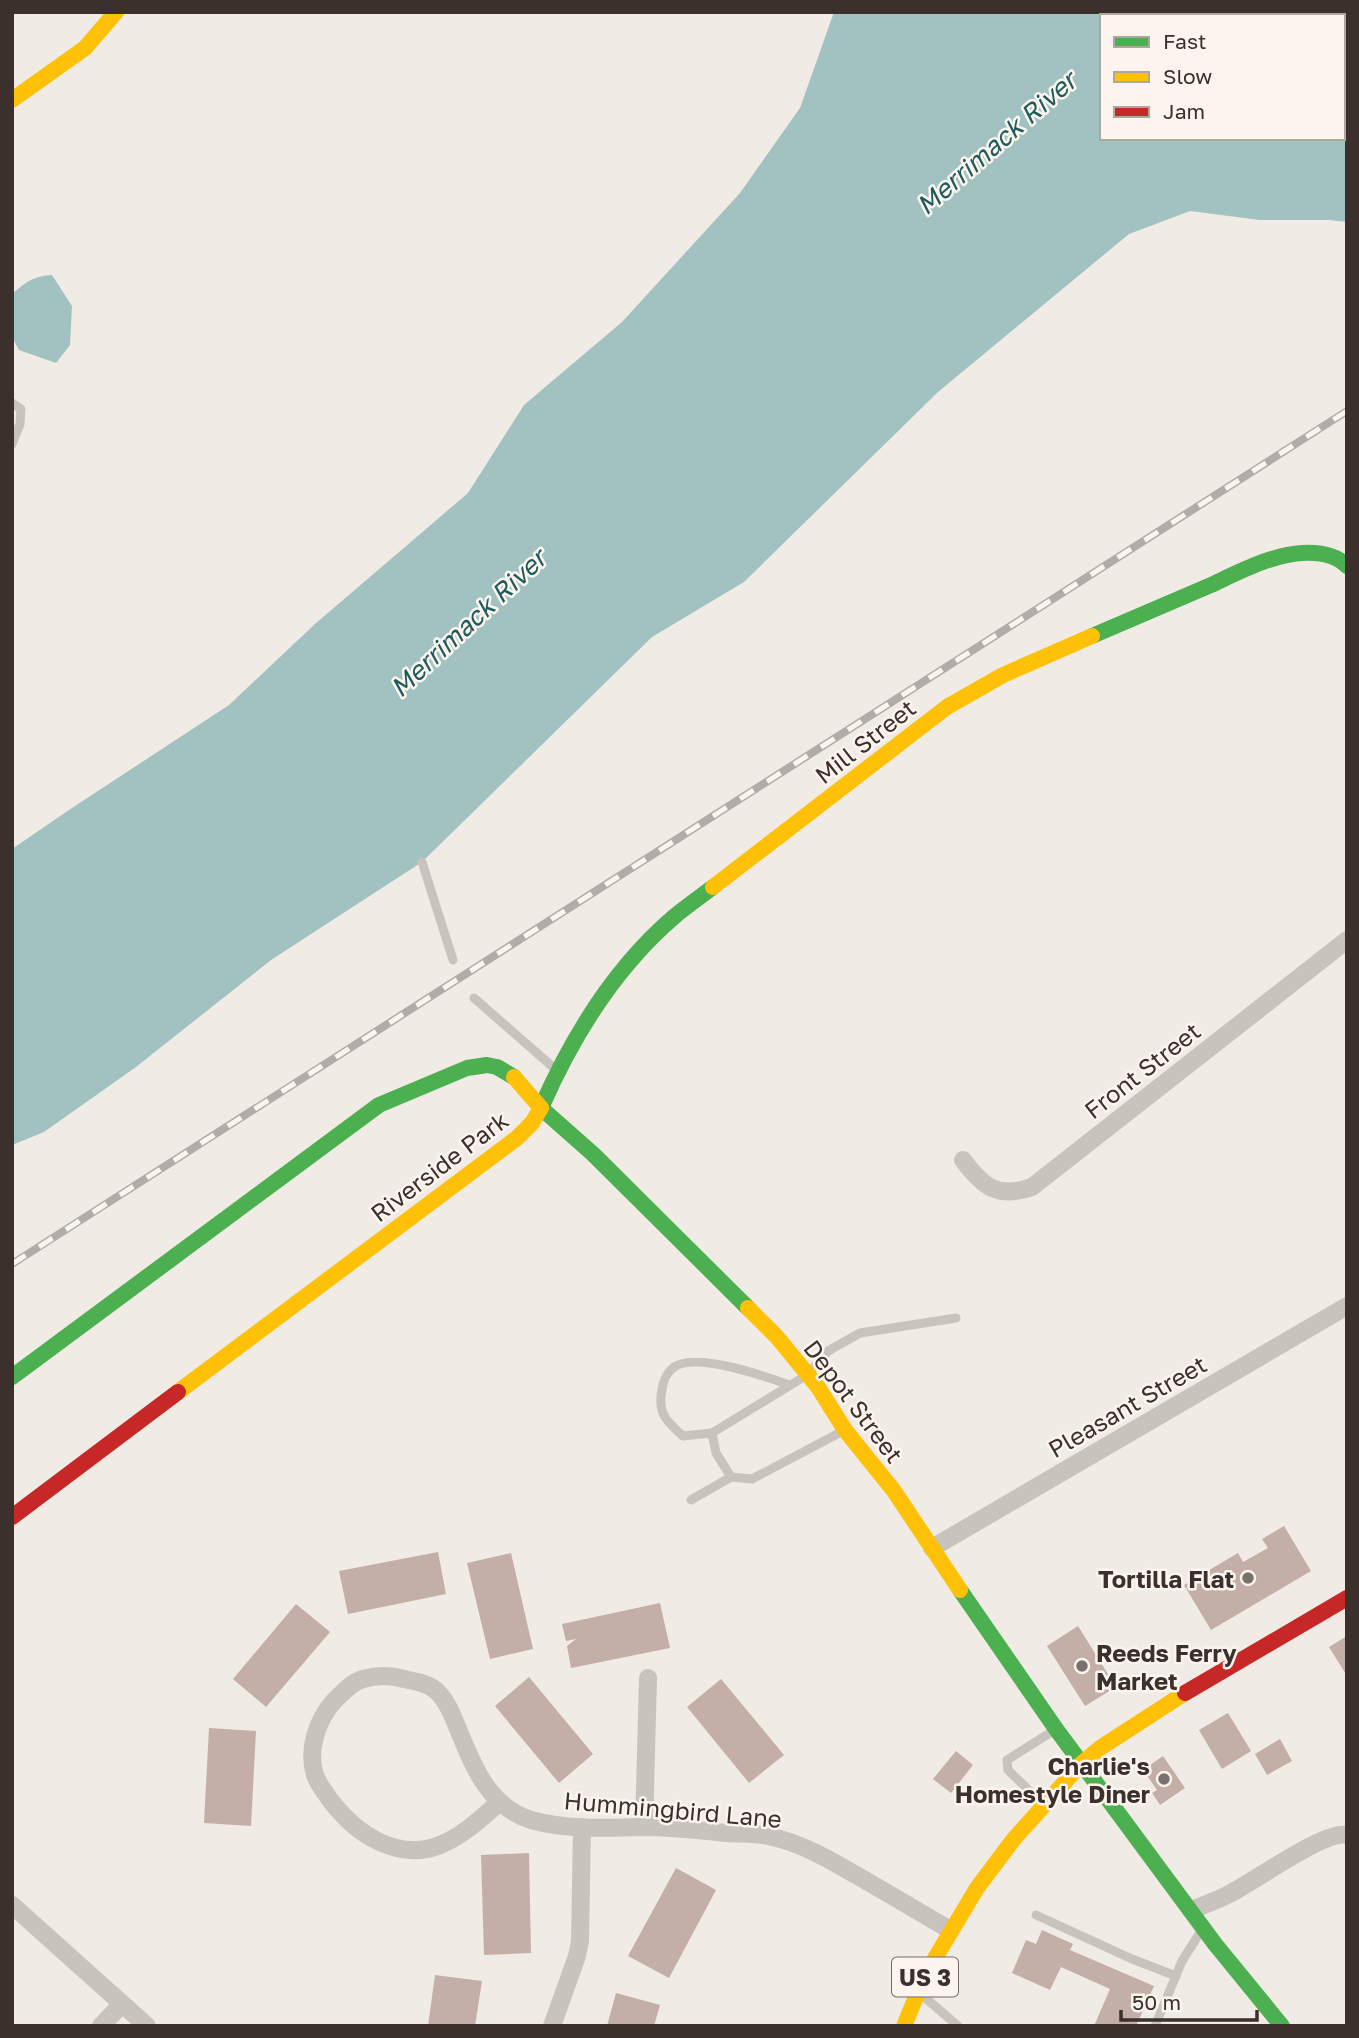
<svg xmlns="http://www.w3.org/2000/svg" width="1359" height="2038" font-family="'Golos Text',sans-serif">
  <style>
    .water { fill: #a1c2c1; fill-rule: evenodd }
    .building { fill: #c3afa7 }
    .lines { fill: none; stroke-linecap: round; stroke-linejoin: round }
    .lane { stroke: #c9c3be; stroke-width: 9 }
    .street { stroke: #c9c3be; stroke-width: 18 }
    .fast { stroke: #4caf50; stroke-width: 16 }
    .slow { stroke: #ffc107; stroke-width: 16 }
    .jam { stroke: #c62828; stroke-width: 16 }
    .rail-casing { stroke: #b1aca8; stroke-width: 8 }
    .rail { stroke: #fbf5ee; stroke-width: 5; stroke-dasharray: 16; stroke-linecap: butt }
    .poi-dot { fill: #7a716c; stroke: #fbf5ee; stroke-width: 2.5 }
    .labels { text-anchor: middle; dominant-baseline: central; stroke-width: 5; stroke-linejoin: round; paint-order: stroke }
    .shield { fill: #fbf5ee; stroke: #756b66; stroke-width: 2 }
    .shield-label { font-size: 23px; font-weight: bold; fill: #3b302b }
    .street-label { font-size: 24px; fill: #3b302b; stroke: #fbf5ee }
    .poi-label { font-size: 24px; font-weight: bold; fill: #3b302b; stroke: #fbf5ee; text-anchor: end }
    .water-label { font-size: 26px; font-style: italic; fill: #1f5a5e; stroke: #fbf5ee }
  </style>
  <rect width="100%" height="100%" fill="#f0ebe5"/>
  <g class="water">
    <path d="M834,12H1347V222L1329,220H1260L1190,211L1129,234L938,392L744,582L652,637L422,862L271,960L136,1067L44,1132L12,1145V849L69,810L229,705L315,624L468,493L524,405L622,322L740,193L800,108ZM1102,16H1343V138H1102Z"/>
    <path d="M52,275L72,306L70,345L56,363L19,350L12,337V294C26,282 33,276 52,275Z"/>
  </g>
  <g class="building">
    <polygon points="1284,1526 1311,1571 1211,1630 1184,1585 1238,1553 1243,1562 1268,1548 1262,1539"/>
    <polygon points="438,1552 446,1594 348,1614 339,1571"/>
    <polygon points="511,1553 533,1649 490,1659 467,1563"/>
    <polygon points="660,1603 670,1648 571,1668 567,1646 576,1639 566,1641 562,1624"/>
    <polygon points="296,1604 330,1632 266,1707 233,1679"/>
    <polygon points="1078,1626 1116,1687 1085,1706 1047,1646"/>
    <polygon points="1347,1636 1347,1676 1329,1647"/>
    <polygon points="529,1677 593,1754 559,1783 495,1706"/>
    <polygon points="721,1679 784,1755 749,1783 687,1707"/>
    <polygon points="1228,1713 1251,1751 1222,1769 1199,1730"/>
    <polygon points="209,1728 256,1731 251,1826 204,1823"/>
    <polygon points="1280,1739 1292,1761 1267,1775 1255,1754"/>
    <polygon points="956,1751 973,1765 951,1793 933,1779"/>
    <polygon points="1163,1756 1185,1788 1160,1805 1152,1793 1157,1790 1143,1770"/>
    <polygon points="529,1853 531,1953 484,1955 481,1855"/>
    <polygon points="676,1868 716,1890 669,1978 628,1956"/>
    <polygon points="1042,1930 1073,1944 1070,1950 1154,1986 1136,2026 1094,2026 1110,1989 1061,1967 1050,1990 1012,1973 1026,1940 1036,1944"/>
    <polygon points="435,1975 482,1981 475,2026 428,2026"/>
    <polygon points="616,1993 660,2005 654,2026 607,2026"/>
  </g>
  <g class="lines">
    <g class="lane">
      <polyline points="12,403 21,409 20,424 12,444"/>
      <polyline points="422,862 453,960"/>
      <polyline points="474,998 554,1068"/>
      <polyline points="843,1431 752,1479 731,1477 716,1453 712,1433 807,1375 828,1351 860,1333 956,1318"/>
      <path d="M712,1433L683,1436C667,1422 657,1413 662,1390C663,1381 666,1373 674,1367C696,1352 765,1376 789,1385"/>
      <polyline points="691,1500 731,1477"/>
      <polyline points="1042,1803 1008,1770 1007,1760 1053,1731"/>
      <polyline points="1036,1915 1132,1959 1176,1976"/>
      <polyline points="922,1995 958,2026"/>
      <polyline points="1155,2026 1182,1961 1201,1931"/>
    </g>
    <g class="street">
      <path d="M963,1160C983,1187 998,1199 1032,1187L1347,940"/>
      <polyline points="932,1548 1347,1306"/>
      <path d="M500,1802C481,1818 463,1836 440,1845C398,1862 356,1834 331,1801C326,1794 318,1784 315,1775C307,1750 317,1720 334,1701C342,1693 352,1682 363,1679C377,1675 390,1675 404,1679C414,1681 426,1683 434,1689C445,1697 451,1712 456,1724C472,1763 487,1806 531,1820C567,1830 606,1828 642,1827C670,1827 698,1830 726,1833C740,1834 755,1833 768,1836C804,1843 837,1864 868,1882C896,1898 923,1914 950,1930"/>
      <polyline points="644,1827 648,1678"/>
      <polyline points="12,1905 147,2026"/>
      <path d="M1191,1910C1204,1905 1219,1900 1231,1893C1255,1881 1325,1830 1347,1835"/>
      <polyline points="101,2026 122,2004"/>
      <polyline points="552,2026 577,1956 580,1941 582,1827"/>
    </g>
    <g class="fast">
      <path d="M1092,636C1131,619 1171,602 1211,585C1239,572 1271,555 1302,553C1318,552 1335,554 1347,566"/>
      <path d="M713,887C700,897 687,906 675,916C615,967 572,1037 541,1108L593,1154L748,1308"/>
      <polyline points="12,1377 379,1105 467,1068 487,1065 497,1067 514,1077"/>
      <polyline points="960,1590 1056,1729 1215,1944 1282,2026"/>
    </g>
    <g class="slow">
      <polyline points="12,100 85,48 116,12"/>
      <polyline points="713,887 947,707 1003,675 1092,636"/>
      <polyline points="748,1308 777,1337 818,1387 845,1430 894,1491 960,1590"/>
      <polyline points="178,1392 517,1138 532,1123 541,1108 514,1077"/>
      <polyline points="904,2026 925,1975 977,1888 1013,1840 1081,1764 1100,1748 1185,1693"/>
    </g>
    <g class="jam">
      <polyline points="12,1517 178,1392"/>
      <polyline points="1185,1693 1347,1598"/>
    </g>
    <defs>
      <polyline id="rail" points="12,1264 1347,411"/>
    </defs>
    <use href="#rail" class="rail-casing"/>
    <use href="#rail" class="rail"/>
  </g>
  <g class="poi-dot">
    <circle cx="1248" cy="1578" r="7"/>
    <circle cx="1082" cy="1666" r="7"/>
    <circle cx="1164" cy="1779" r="7"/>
  </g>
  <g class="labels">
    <rect class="shield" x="892" y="1957.5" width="66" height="39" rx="5"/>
    <g class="shield-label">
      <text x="925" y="1977">US 3</text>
    </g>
    <g class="street-label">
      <text transform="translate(865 741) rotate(-38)">Mill Street</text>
      <text transform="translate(1142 1070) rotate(-38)">Front Street</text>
      <text transform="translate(439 1166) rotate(-37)">Riverside Park</text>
      <text transform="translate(854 1401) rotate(53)">Depot Street</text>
      <text transform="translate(1127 1406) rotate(-30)">Pleasant Street</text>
      <text transform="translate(673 1809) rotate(5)">Hummingbird Lane</text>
    </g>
    <g class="poi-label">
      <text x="1234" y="1578">Tortilla Flat</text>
      <text x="1096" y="1652" text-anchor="start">Reeds Ferry<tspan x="1096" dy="28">Market</tspan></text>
      <text x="1150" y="1765">Charlie's<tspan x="1150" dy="28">Homestyle Diner</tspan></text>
    </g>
    <g class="water-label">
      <text transform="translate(996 143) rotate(-41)">Merrimack River</text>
      <text transform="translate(468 623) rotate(-43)">Merrimack River</text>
    </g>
  </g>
  <rect width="1359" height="2038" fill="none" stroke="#3b302b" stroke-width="28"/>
  <rect x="1100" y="14" width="245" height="126" fill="#fbf5ee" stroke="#aea6a0" stroke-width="2"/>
  <rect x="1114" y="37" width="35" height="10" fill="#4caf50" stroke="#aea6a0" stroke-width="2"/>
  <text x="1163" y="49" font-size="21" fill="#3b302b">Fast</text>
  <rect x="1114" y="72" width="35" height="10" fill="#ffc107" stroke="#aea6a0" stroke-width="2"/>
  <text x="1163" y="84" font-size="21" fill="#3b302b">Slow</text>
  <rect x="1114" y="107" width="35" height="10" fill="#c62828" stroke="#aea6a0" stroke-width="2"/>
  <text x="1163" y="119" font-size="21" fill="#3b302b">Jam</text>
  <path d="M1121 2010v10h136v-10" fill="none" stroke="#3b302b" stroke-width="3.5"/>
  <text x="1132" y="2010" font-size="21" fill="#3b302b" stroke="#fbf5ee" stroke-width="5" paint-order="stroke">50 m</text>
</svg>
